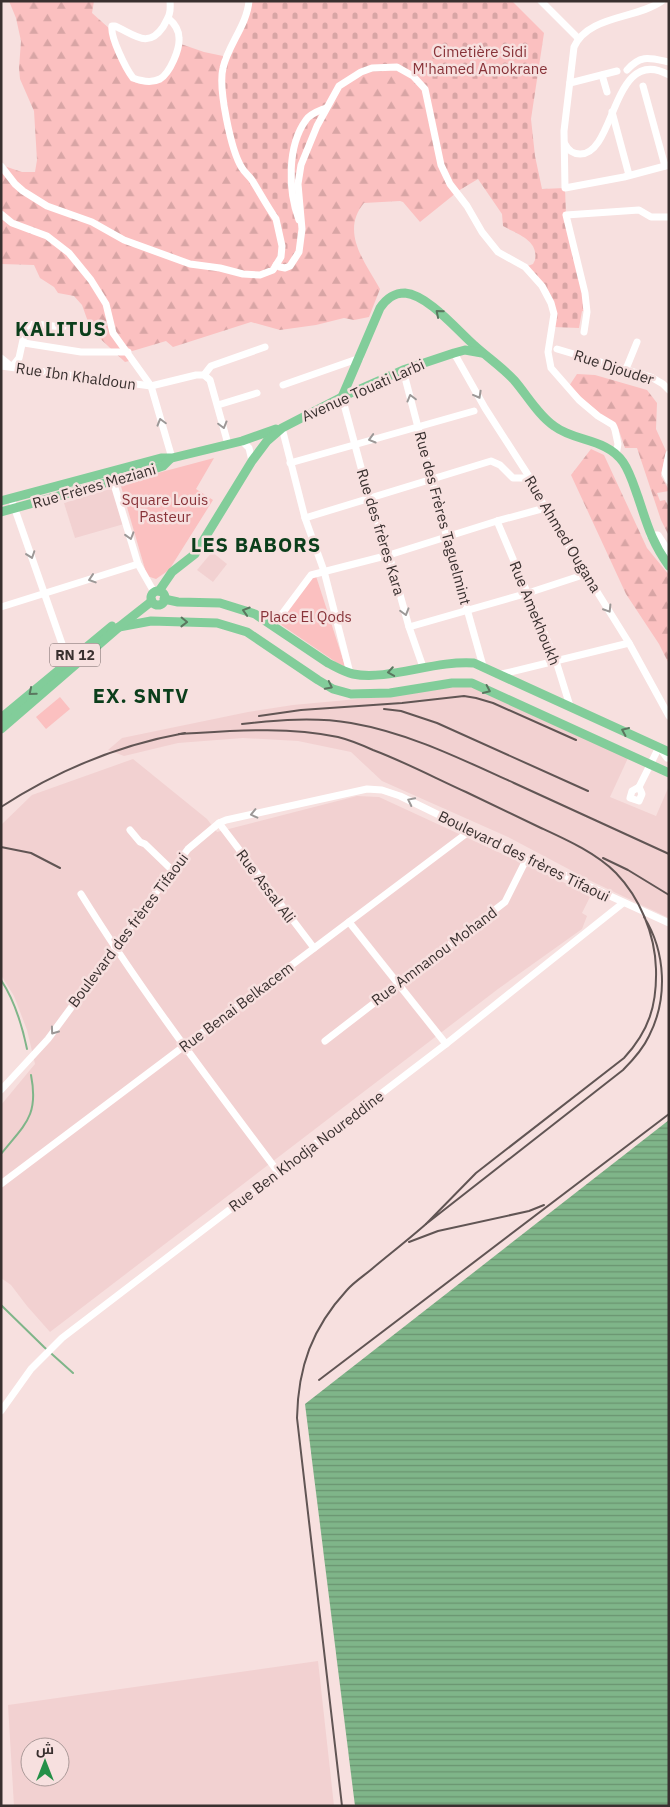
<svg xmlns="http://www.w3.org/2000/svg" width="670" height="1807" font-family="'IBM Plex Sans',Cairo,sans-serif">
  <style>
    .built { fill: #f2d1d1; fill-rule: evenodd }
    .forest { fill: url(#forest-firs) }
    .cemetery { fill: url(#cemetery-stones) }
    .green { fill: #fbc0c0 }
    .water { fill: url(#water-rules) }
    .lines { fill: none; stroke-linecap: round; stroke-linejoin: round }
    .stream { stroke: #7fb589; stroke-width: 2 }
    .minor { stroke: #fff; stroke-width: 7 }
    .major { stroke: #82cd9a; stroke-width: 9 }
    .rail { stroke: #615554; stroke-width: 2 }
    .oneway { stroke: #5a775f }
    .oneway2 { stroke: #9c9897 }
    .labels { text-anchor: middle; dominant-baseline: central; stroke-width: 5; stroke-linejoin: round; paint-order: stroke }
    .shield { fill: #f7e0df; stroke: #726564; stroke-width: 1 }
    .shield-label { font-size: 14px; font-weight: bold; fill: #39302f }
    .park-label { font-size: 15px; fill: #883339; stroke: #f7e0df }
    .street-label { font-size: 15px; fill: #39302f; stroke: #f7e0df }
    .district-label { font-size: 20px; font-weight: bold; letter-spacing: 1px; fill: #0b3e1b; stroke: #f7e0df }
  </style>
  <defs>
    <pattern id="forest-firs" width="22" height="20" patternUnits="userSpaceOnUse" patternTransform="scale(1.25)"><rect width="22" height="20" fill="#fbc0c0"/><path d="M5 1l3.5 6h-7zM16 11l3.5 6h-7z" fill="#d8a5a5"/></pattern>
    <pattern id="cemetery-stones" width="16" height="16" patternUnits="userSpaceOnUse" patternTransform="scale(1.25)"><rect width="16" height="16" fill="#fbc0c0"/><path d="M2 7V4a2 2 0 0 1 4 0v3zM10 15v-3a2 2 0 0 1 4 0v3z" fill="#d8a5a5"/></pattern>
    <pattern id="water-rules" width="6" height="5" patternUnits="userSpaceOnUse" patternTransform="scale(1.25)"><rect width="6" height="5" fill="#7fb589"/><path d="M0 2.5h6" fill="none" stroke="#699470"/></pattern>
  </defs>
  <rect width="100%" height="100%" fill="#f7e0df"/>
  <g class="built">
    <polygon points="110,489 114,491 124,524 75,538 64,503"/>
    <polygon points="212,552 227,564 213,582 197,570"/>
    <polygon points="452,686 471,686 628,758 610,797 656,816 669,786 669,918 593,882 508,837 382,781 351,752 298,741 243,738 178,743 124,756 108,750 122,738 248,712 293,705 390,696"/>
    <polygon points="133,759 207,819 217,832 357,796 379,797 591,895 582,913 587,916 582,929 498,989 50,1332 27,1306 11,1285 1,1278 1,1105 35,1064 27,1030 14,996 1,975 1,825 32,795"/>
    <path d="M318,1661L334,1806H14L8,1705ZM30,1747H60V1777H30Z"/>
  </g>
  <g class="forest">
    <path d="M9,1H94L92,13L111,30C111,39 115,47 119,56C130,82 135,92 164,77L178,43L204,52L223,56L247,178L273,218L279,245L280,267L301,165L339,86L361,72L397,67L419,82L456,193L420,222L403,202L400,201L364,203C340,232 365,262 380,289L369,317L354,320L344,318L316,325L280,330L251,322L173,347L166,341L129,352V361L125,362L91,330L82,305L74,296L58,293L54,287L40,278L34,265L1,264V165L22,172H35L37,160L34,111L20,79L19,68L21,41L16,18Z"/>
    <polygon points="577,374 595,375 647,390 657,403 656,429 666,451 661,476 669,490 669,491 657,493 660,501 665,500 669,507 669,536 661,520 637,448 625,448 617,425 600,414 569,386"/>
    <polygon points="591,449 604,455 647,548 669,575 669,664 659,644 626,594 571,475"/>
  </g>
  <path class="cemetery" d="M249,1H512L544,33L531,119L535,156L542,189L565,188L566,215L587,312L582,311L579,328L553,327L551,303L525,267L533,264L535,260C539,240 517,234 503,226L502,214L478,179L458,191C437,163 429,114 420,79L385,64L338,86L300,164L301,222L297,251L289,265L279,266L283,257L276,219L242,168L222,91L230,46Z"/>
  <g class="green">
    <polygon points="214,458 196,489 213,500 169,570 156,579 147,576 120,483"/>
    <polygon points="315,573 346,669 274,620"/>
    <polygon points="60,697 70,709 46,729 36,717"/>
  </g>
  <polygon class="water" points="669,1120 669,1806 355,1806 305,1404"/>
  <g class="lines">
    <g class="stream">
      <path d="M1,980C15,1001 22,1025 27,1049"/>
      <path d="M1,1154C25,1124 39,1116 31,1075"/>
      <polyline points="1,1305 44,1347 73,1373"/>
    </g>
    <g class="minor">
      <polyline points="541,1 578,38"/>
      <path d="M662,1C637,19 588,15 574,47L564,131L565,188L624,177L669,165"/>
      <path d="M168,18C174,23 179,30 179,38C180,49 170,73 160,79C152,83 141,81 133,78C126,69 110,37 112,26H115C135,35 148,49 163,27C169,16 171,14 170,1"/>
      <path d="M627,70C641,54 650,58 669,62"/>
      <polyline points="602,75 607,92"/>
      <polyline points="570,83 617,71"/>
      <polyline points="643,86 665,166"/>
      <polyline points="612,112 629,175"/>
      <path d="M565,144C568,150 573,154 580,154C616,155 612,43 669,75"/>
      <path d="M1,166L15,184L23,191L47,206L92,222L124,240L190,264L220,268L243,274L260,275L273,270L281,257L282,246L276,219C267,206 260,193 252,180C249,176 245,173 242,168C231,151 218,88 223,68C228,45 247,25 249,1"/>
      <polyline points="1,214 12,223 47,236 69,253 91,280 106,304 113,333 151,386 172,458"/>
      <path d="M299,220C288,191 287,146 306,120C311,113 319,111 326,108"/>
      <polyline points="276,265 280,267 285,268 290,266 299,252 302,229 298,184 301,165 317,126 339,86 361,72 372,68 397,67 413,76 425,89 441,165 450,184 467,206 482,232 498,252 525,267 542,286 551,303 554,314 548,352 551,368 579,400 598,416 613,425 615,430 618,444 616,455"/>
      <polyline points="584,332 587,312 585,293 566,215 639,210 651,217 669,217"/>
      <polyline points="24,343 81,352 128,352"/>
      <polyline points="557,349 651,377 663,384 669,390"/>
      <polyline points="454,353 485,408 530,478 545,508 629,643 669,716"/>
      <polyline points="1,358 12,367 19,358 26,326 35,324 63,327"/>
      <polyline points="1,366 151,386 196,375 204,375 210,380 228,444"/>
      <polyline points="626,369 637,342"/>
      <polyline points="403,370 447,538 483,666"/>
      <polyline points="204,375 211,366 265,347"/>
      <polyline points="283,385 360,358"/>
      <polyline points="342,397 369,497 389,555 409,627 423,667"/>
      <polyline points="218,405 257,393"/>
      <polyline points="282,428 305,518 324,571 350,673"/>
      <polyline points="242,441 249,448 252,461"/>
      <polyline points="669,454 665,473 669,481"/>
      <polyline points="290,463 474,411"/>
      <polyline points="112,478 138,564 154,592"/>
      <polyline points="11,498 68,661"/>
      <polyline points="305,518 491,461 500,465 513,478 530,478"/>
      <polyline points="497,521 556,661 570,706"/>
      <polyline points="650,535 658,535 669,552"/>
      <polyline points="1,607 138,564"/>
      <polyline points="273,626 311,575 389,555 497,521 545,508"/>
      <polyline points="409,627 528,593 586,574"/>
      <polyline points="502,674 629,643"/>
      <polyline points="639,787 659,747 667,758"/>
      <polygon points="639,787 642,794 639,801 630,798 632,791"/>
      <polyline points="219,823 314,948"/>
      <polyline points="130,830 140,842 145,844 172,870"/>
      <path d="M81,894C141,991 210,1081 278,1172"/>
      <polyline points="349,922 446,1044"/>
      <polyline points="325,1041 505,902 527,858"/>
      <polyline points="1,1090 48,1039 188,849 219,823 226,820 367,789 382,790 400,796 527,858 669,923"/>
      <polyline points="1,1184 471,830"/>
      <polyline points="1,1411 31,1369 62,1338 446,1044 623,903"/>
    </g>
    <g class="major">
      <path d="M342,397L380,308C386,299 393,293 405,293C428,295 457,330 474,345C487,357 502,367 514,380C527,395 538,415 554,426C575,442 606,438 623,462C630,472 634,486 638,497C647,524 652,543 669,566"/>
      <polyline points="1,501 161,458 172,458 242,441 276,429"/>
      <polyline points="1,512 148,471 163,466 170,459"/>
      <polyline points="159,591 172,572 195,554 252,461 267,441 282,428 342,397 403,370 454,353 465,350 482,353"/>
      <circle cx="158" cy="598" r="7"/>
      <path d="M164,599L178,602L220,603L255,614L328,663C336,667 344,672 353,674C388,681 435,660 474,663L669,752"/>
      <polyline points="119,627 151,621 217,623 247,632 318,680 333,689 351,694 390,693 452,683 472,683 669,773"/>
      <polyline points="1,718 112,626"/>
      <polyline points="1,729 119,627 152,601"/>
    </g>
    <g class="rail">
      <polyline points="384,709 401,711 437,723 588,791"/>
      <polyline points="259,716 301,710 402,703 464,696 476,698 493,703 576,740"/>
      <path d="M242,724C278,720 315,717 351,723C409,733 461,759 514,783C566,807 617,830 669,854"/>
      <path d="M179,734C232,731 285,726 338,737C350,740 362,745 373,750C405,762 435,778 466,792C491,804 516,816 541,828C567,840 596,853 616,873C640,898 655,934 656,969C657,1005 649,1031 624,1058L476,1173L426,1224L623,1070C633,1060 643,1049 649,1036C668,999 666,952 644,917"/>
      <path d="M1,807C58,770 118,745 185,733"/>
      <polyline points="1,847 31,853 60,868"/>
      <polyline points="603,858 628,870 669,895"/>
      <polyline points="409,1242 438,1231 529,1211 544,1205"/>
      <polyline points="319,1380 669,1114"/>
      <path d="M342,1806L297,1418C298,1367 312,1328 347,1290C354,1282 365,1275 373,1268C391,1253 409,1239 426,1224"/>
    </g>
  </g>
  <defs><path id="oneway-chevron" d="M-2-3.5L2.5 0L-2 3.5" fill="none" stroke-width="1.6" stroke-linecap="round" stroke-linejoin="round" transform="scale(1.25)"/></defs>
  <g class="oneway">
    <use href="#oneway-chevron" transform="translate(439 313) rotate(-140)"/>
    <use href="#oneway-chevron" transform="translate(246 611) rotate(-163)"/>
    <use href="#oneway-chevron" transform="translate(184 622) rotate(1)"/>
    <use href="#oneway-chevron" transform="translate(391 672) rotate(171)"/>
    <use href="#oneway-chevron" transform="translate(329 686) rotate(27)"/>
    <use href="#oneway-chevron" transform="translate(487 690) rotate(25)"/>
    <use href="#oneway-chevron" transform="translate(32 692) rotate(140)"/>
    <use href="#oneway-chevron" transform="translate(625 731) rotate(-156)"/>
  </g>
  <g class="oneway2">
    <use href="#oneway-chevron" transform="translate(478 395) rotate(61)"/>
    <use href="#oneway-chevron" transform="translate(411 398) rotate(-105)"/>
    <use href="#oneway-chevron" transform="translate(161 422) rotate(-106)"/>
    <use href="#oneway-chevron" transform="translate(223 425) rotate(75)"/>
    <use href="#oneway-chevron" transform="translate(372 439) rotate(164)"/>
    <use href="#oneway-chevron" transform="translate(130 536) rotate(73)"/>
    <use href="#oneway-chevron" transform="translate(31 555) rotate(71)"/>
    <use href="#oneway-chevron" transform="translate(92 579) rotate(162)"/>
    <use href="#oneway-chevron" transform="translate(608 609) rotate(58)"/>
    <use href="#oneway-chevron" transform="translate(405 612) rotate(74)"/>
    <use href="#oneway-chevron" transform="translate(411 801) rotate(-154)"/>
    <use href="#oneway-chevron" transform="translate(254 814) rotate(167)"/>
    <use href="#oneway-chevron" transform="translate(54 1031) rotate(126)"/>
  </g>
  <g class="labels">
    <rect class="shield" x="50" y="643.5" width="50" height="23" rx="4"/>
    <g class="shield-label">
      <text x="75" y="655">RN 12</text>
    </g>
    <g class="park-label">
      <text x="480" y="51">Cimetière Sidi<tspan x="480" dy="17">M'hamed Amokrane</tspan></text>
      <text x="165" y="499">Square Louis<tspan x="165" dy="17">Pasteur</tspan></text>
      <text x="306" y="616">Place El Qods</text>
    </g>
    <g class="street-label">
      <text transform="translate(614 367) rotate(18)">Rue Djouder</text>
      <text transform="translate(76 376) rotate(8)">Rue Ibn Khaldoun</text>
      <text transform="translate(363 390) rotate(-24)">Avenue Touati Larbi</text>
      <text transform="translate(94 486) rotate(-16)">Rue Frères Meziani</text>
      <text transform="translate(443 518) rotate(75)">Rue des Frères Taguelmint</text>
      <text transform="translate(381 532) rotate(73)">Rue des frères Kara</text>
      <text transform="translate(563 534) rotate(59)">Rue Ahmed Ougana</text>
      <text transform="translate(535 613) rotate(68)">Rue Amekhoukh</text>
      <text transform="translate(524 856) rotate(26)">Boulevard des frères Tifaoui</text>
      <text transform="translate(266 886) rotate(53)">Rue Assal Ali</text>
      <text transform="translate(128 930) rotate(-53)">Boulevard des frères Tifaoui</text>
      <text transform="translate(434 956) rotate(-37)">Rue Amnanou Mohand</text>
      <text transform="translate(236 1007) rotate(-37)">Rue Benai Belkacem</text>
      <text transform="translate(306 1151) rotate(-37)">Rue Ben Khodja Noureddine</text>
    </g>
    <g class="district-label">
      <text x="61" y="328">KALITUS</text>
      <text x="256" y="544">LES BABORS</text>
      <text x="141" y="695">EX. SNTV</text>
    </g>
  </g>
  <rect width="670" height="1807" fill="none" stroke="#39302f" stroke-width="5"/>
  <g transform="translate(45 1762)"><circle r="24" fill="#f7e0df" stroke="#ab9a99"/>
  <path d="M0-4L9 19L0 12L-9 19Z" fill="#259048"/>
  <text y="-8" font-size="14" font-weight="bold" text-anchor="middle" fill="#39302f">ش</text>
  </g>
</svg>
